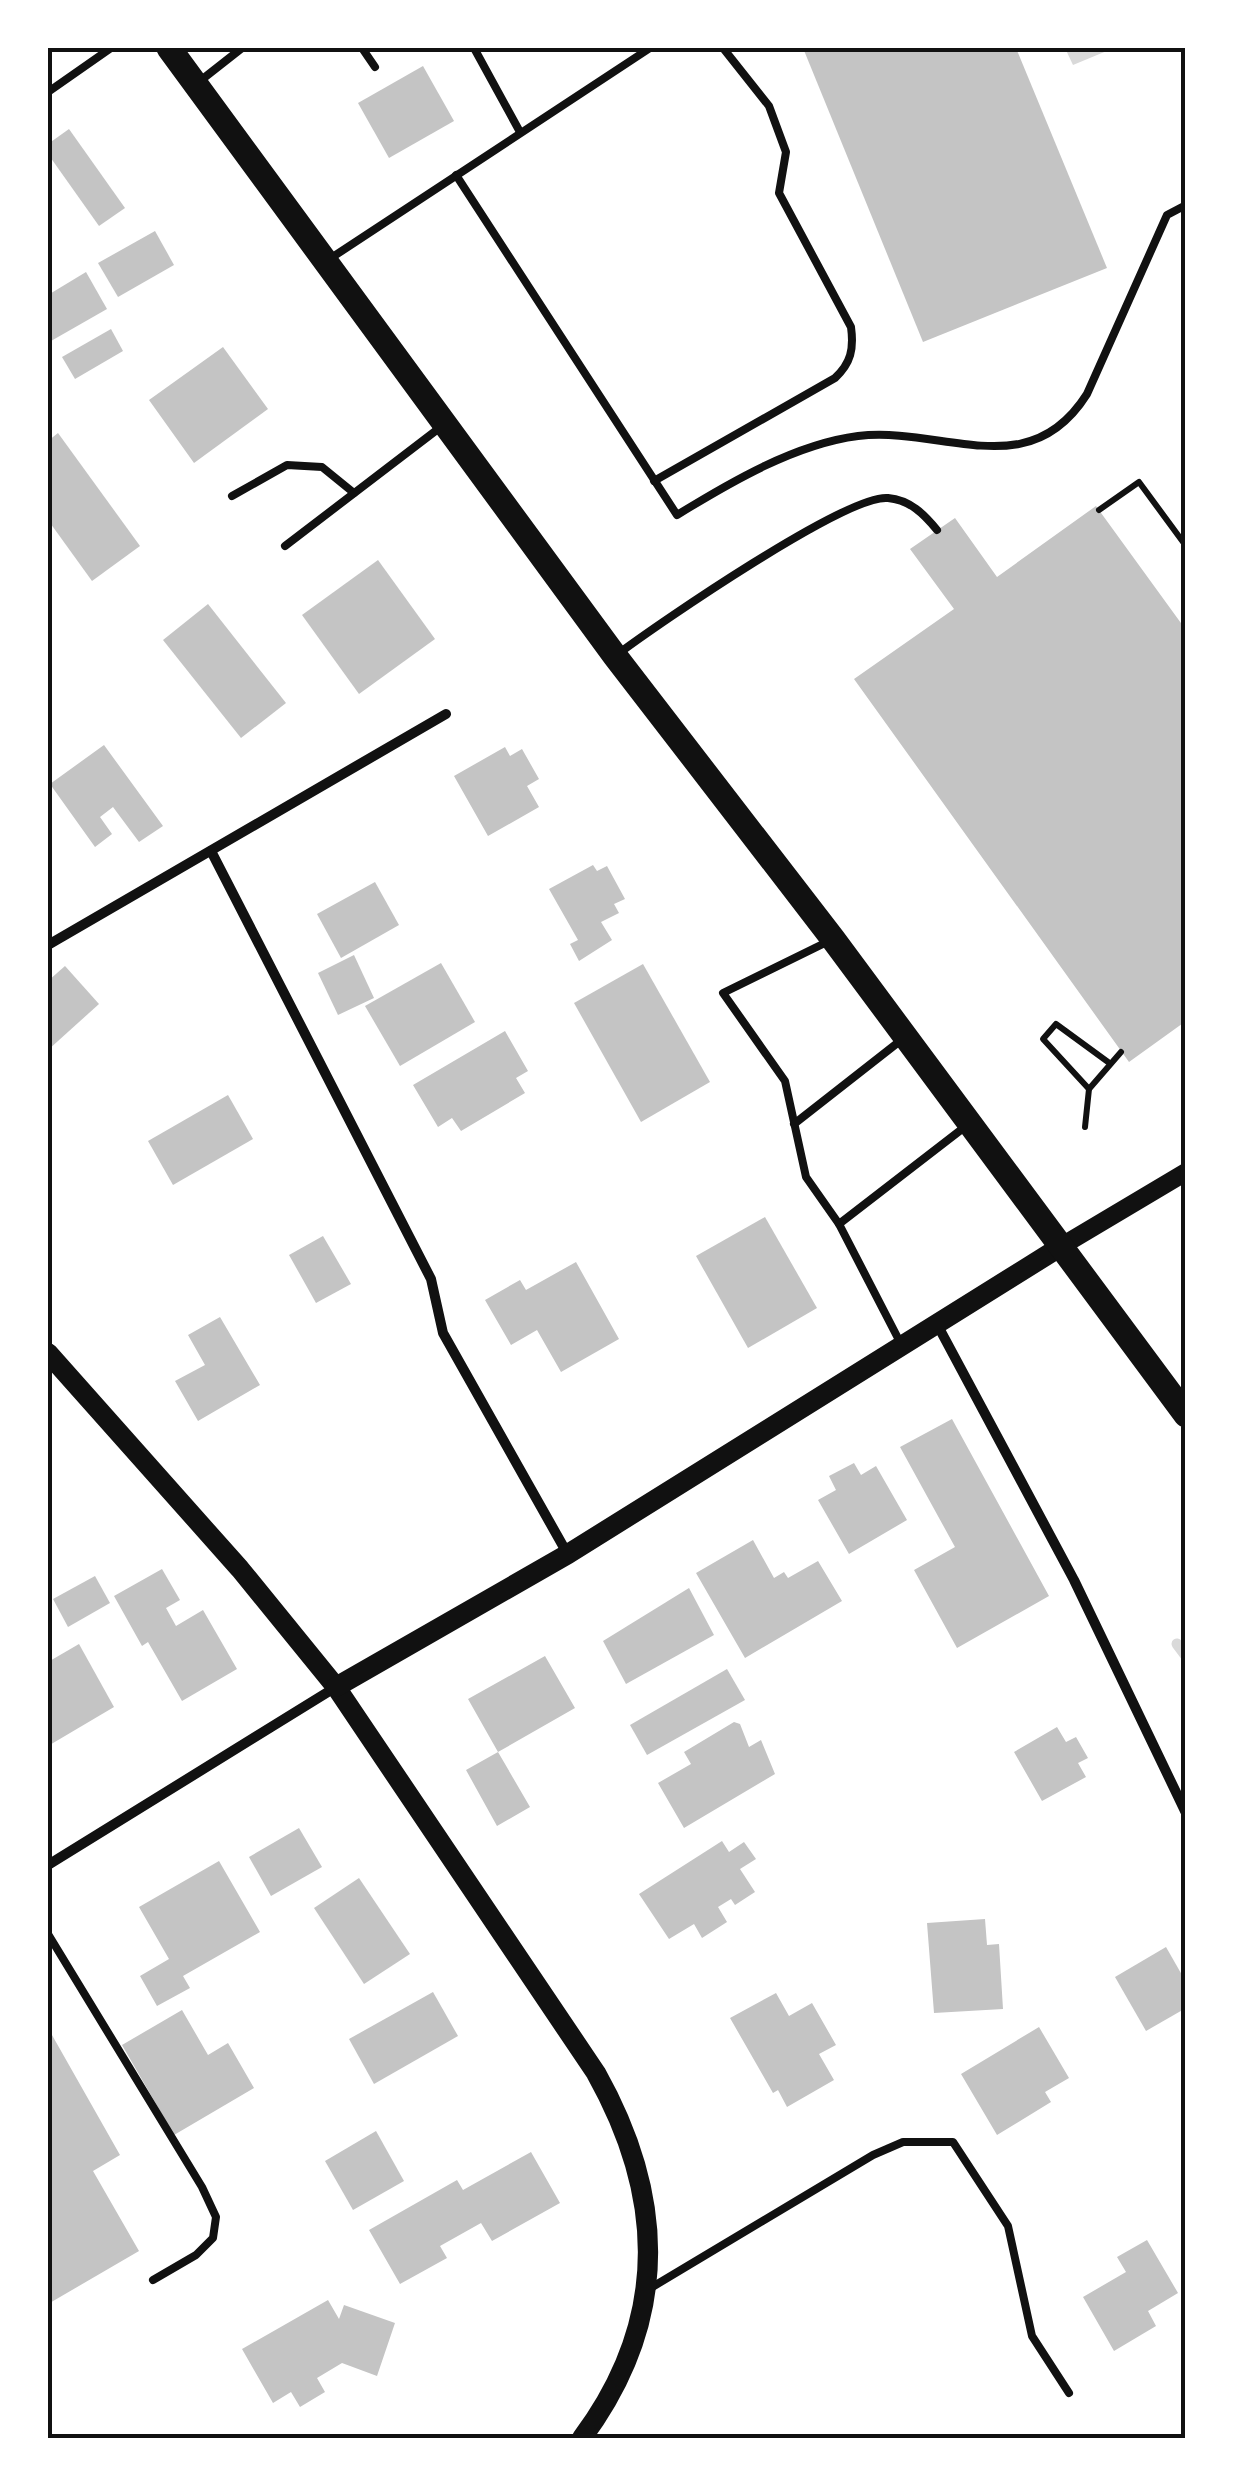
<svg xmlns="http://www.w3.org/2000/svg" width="1233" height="2486" font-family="Helvetica,sans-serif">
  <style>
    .water { fill: #d9d9d9 }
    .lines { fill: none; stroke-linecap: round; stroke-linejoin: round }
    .stream { stroke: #d9d9d9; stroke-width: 11 }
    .building { fill: #c4c4c4 }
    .path { stroke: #111; stroke-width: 6 }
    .service { stroke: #111; stroke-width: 8 }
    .minor { stroke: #111; stroke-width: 10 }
    .tertiary { stroke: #111; stroke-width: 18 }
    .secondary { stroke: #111; stroke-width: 20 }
    .primary { stroke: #111; stroke-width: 25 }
    .neatline { fill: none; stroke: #111; stroke-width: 4 }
  </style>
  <rect width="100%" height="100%" fill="#fff"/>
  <polygon class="water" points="1065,48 1114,48 1073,65"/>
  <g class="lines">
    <polyline class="stream" points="1177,1644 1186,1656"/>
  </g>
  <g class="building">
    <polygon points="803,48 1016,48 1107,268 923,342"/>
    <polygon points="423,66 454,121 389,158 358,103"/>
    <polygon points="69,129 125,208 99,226 48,154 48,144"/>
    <polygon points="155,231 174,265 118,297 98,263"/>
    <polygon points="86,272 107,309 51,341 48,295"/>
    <polygon points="111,329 123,351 75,379 62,357"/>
    <polygon points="223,347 268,409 194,463 149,400"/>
    <polygon points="58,433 140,546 92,581 48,520 48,441"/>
    <polygon points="1096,506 1186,630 1186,1021 1129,1062 854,679 954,609 910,549 955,518 997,577"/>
    <polygon points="378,560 435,639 359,694 302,615"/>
    <polygon points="208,604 286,703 241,738 163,640"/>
    <polygon points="104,745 163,826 139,842 113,807 100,817 112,834 95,847 50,784"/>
    <polygon points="505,747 510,756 522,749 539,779 527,786 539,807 488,836 454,776"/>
    <polygon points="593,865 597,871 607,866 625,899 614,904 619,913 601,922 612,940 579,961 570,944 578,940 549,889"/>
    <polygon points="375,882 399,925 341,958 317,914"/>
    <polygon points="354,955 374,998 338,1015 318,973"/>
    <polygon points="441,963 475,1022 400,1066 365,1006"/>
    <polygon points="643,964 710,1082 641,1122 574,1003"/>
    <polygon points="65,966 99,1004 48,1050 48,981"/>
    <polygon points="505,1031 528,1071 516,1078 525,1093 461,1131 452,1118 438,1127 413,1085"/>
    <polygon points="228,1095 253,1139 173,1185 148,1141"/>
    <polygon points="765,1217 817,1308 748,1348 696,1256"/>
    <polygon points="323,1236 351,1284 316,1303 289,1255"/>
    <polygon points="576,1262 619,1339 561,1372 537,1330 511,1345 485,1300 520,1280 526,1290"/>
    <polygon points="220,1317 260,1385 198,1421 175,1381 205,1365 188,1335"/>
    <polygon points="952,1419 1049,1596 957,1648 914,1570 955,1547 900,1447"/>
    <polygon points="854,1463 861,1475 876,1466 907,1520 849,1554 818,1500 836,1490 829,1476"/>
    <polygon points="753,1540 774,1578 784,1572 788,1578 818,1561 842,1601 745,1658 696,1573"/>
    <polygon points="162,1569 180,1600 166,1608 176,1626 203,1610 237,1669 182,1701 148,1642 142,1646 114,1596"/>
    <polygon points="95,1576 110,1603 68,1627 53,1599"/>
    <polygon points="689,1588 714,1635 626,1684 603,1641"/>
    <polygon points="79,1644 114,1707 48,1746 48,1662"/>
    <polygon points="545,1656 575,1708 498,1752 530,1807 497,1826 466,1770 498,1752 468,1699"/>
    <polygon points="727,1669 745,1700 647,1755 630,1725"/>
    <polygon points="734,1722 740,1724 749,1747 761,1740 775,1774 684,1828 658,1783 691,1764 684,1752"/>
    <polygon points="1057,1727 1066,1742 1076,1737 1088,1758 1078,1763 1086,1777 1042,1801 1014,1752"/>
    <polygon points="299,1828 322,1867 271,1896 249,1857"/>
    <polygon points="722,1841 729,1852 744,1842 756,1859 740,1869 755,1892 735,1905 731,1899 718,1907 727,1922 702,1938 694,1924 669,1939 639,1894"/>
    <polygon points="219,1861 260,1932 183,1976 190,1988 157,2006 140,1976 169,1959 139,1907"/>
    <polygon points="359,1878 410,1954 364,1984 314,1908"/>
    <polygon points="985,1919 987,1945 999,1944 1003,2009 934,2013 927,1923"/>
    <polygon points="1166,1947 1186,1982 1186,2008 1146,2031 1115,1977"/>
    <polygon points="433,1992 458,2036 374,2084 349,2039"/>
    <polygon points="776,1993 789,2016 812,2003 836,2045 819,2054 834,2080 787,2107 778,2090 773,2093 730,2018"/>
    <polygon points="182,2010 208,2055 228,2043 254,2088 174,2135 122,2045"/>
    <polygon points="1039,2027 1069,2078 1045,2092 1051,2102 997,2135 961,2074"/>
    <polygon points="48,2028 120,2155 93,2171 139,2251 48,2304"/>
    <polygon points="376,2131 404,2181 353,2210 325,2161"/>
    <polygon points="531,2152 560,2203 492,2241 481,2223 440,2246 447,2258 400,2284 369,2230 457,2180 463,2190"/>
    <polygon points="1147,2240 1178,2293 1148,2311 1156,2326 1114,2351 1083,2297 1126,2272 1117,2257"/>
    <polygon points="328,2300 339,2319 344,2305 395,2323 377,2376 342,2363 317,2378 325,2392 300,2407 291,2392 273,2403 242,2349"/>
  </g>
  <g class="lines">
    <g class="path">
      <polyline points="1099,510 1139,482 1186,546"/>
      <polyline points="1089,1089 1043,1039 1056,1024 1108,1062"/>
      <polyline points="1085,1127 1089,1089 1121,1052"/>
    </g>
    <g class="service">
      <polyline points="362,48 375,67"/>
      <polyline points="474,48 520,132"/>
      <polyline points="200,81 242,48"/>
      <polyline points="48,92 111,48"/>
      <path d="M456,175L677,515C729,483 795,444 858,436C944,426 1029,486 1087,394L1167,215L1186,205"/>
      <polyline points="328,260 650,48"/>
      <path d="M654,481L835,378C851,363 854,349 851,327L779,193L786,152L769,106L723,48"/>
      <polyline points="232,496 287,465 322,467 354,493"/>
      <polyline points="285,546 442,426"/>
      <path d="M618,654C658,624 847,494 888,498C910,500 924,514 937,530"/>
      <polyline points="829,941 723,993 785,1081 806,1177 839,1224 901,1344"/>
      <polyline points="794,1124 900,1041"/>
      <polyline points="839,1224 966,1126"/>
      <polyline points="48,1934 202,2187 216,2217 213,2238 196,2255 153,2280"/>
      <polyline points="649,2289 873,2155 903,2142 953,2142 1008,2226 1032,2336 1069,2393"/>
    </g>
    <g class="minor">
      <polyline points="211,851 431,1279 443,1333 567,1553"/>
      <polyline points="48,945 446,714"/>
      <polyline points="938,1326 1074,1580 1186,1813"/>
      <polyline points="48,1865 336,1687"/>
    </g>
    <polyline class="tertiary" points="1060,1247 1186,1172"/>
    <g class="secondary">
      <path d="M48,1353L240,1569L336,1687L596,2073C666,2198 669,2321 582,2438"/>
      <polyline points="336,1687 568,1554 1060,1247"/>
    </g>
    <polyline class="primary" points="169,48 615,656 833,939 1186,1415"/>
  </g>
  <rect width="1233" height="2486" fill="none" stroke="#ffffff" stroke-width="100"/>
  <rect x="50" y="50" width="1133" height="2386" class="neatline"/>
</svg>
